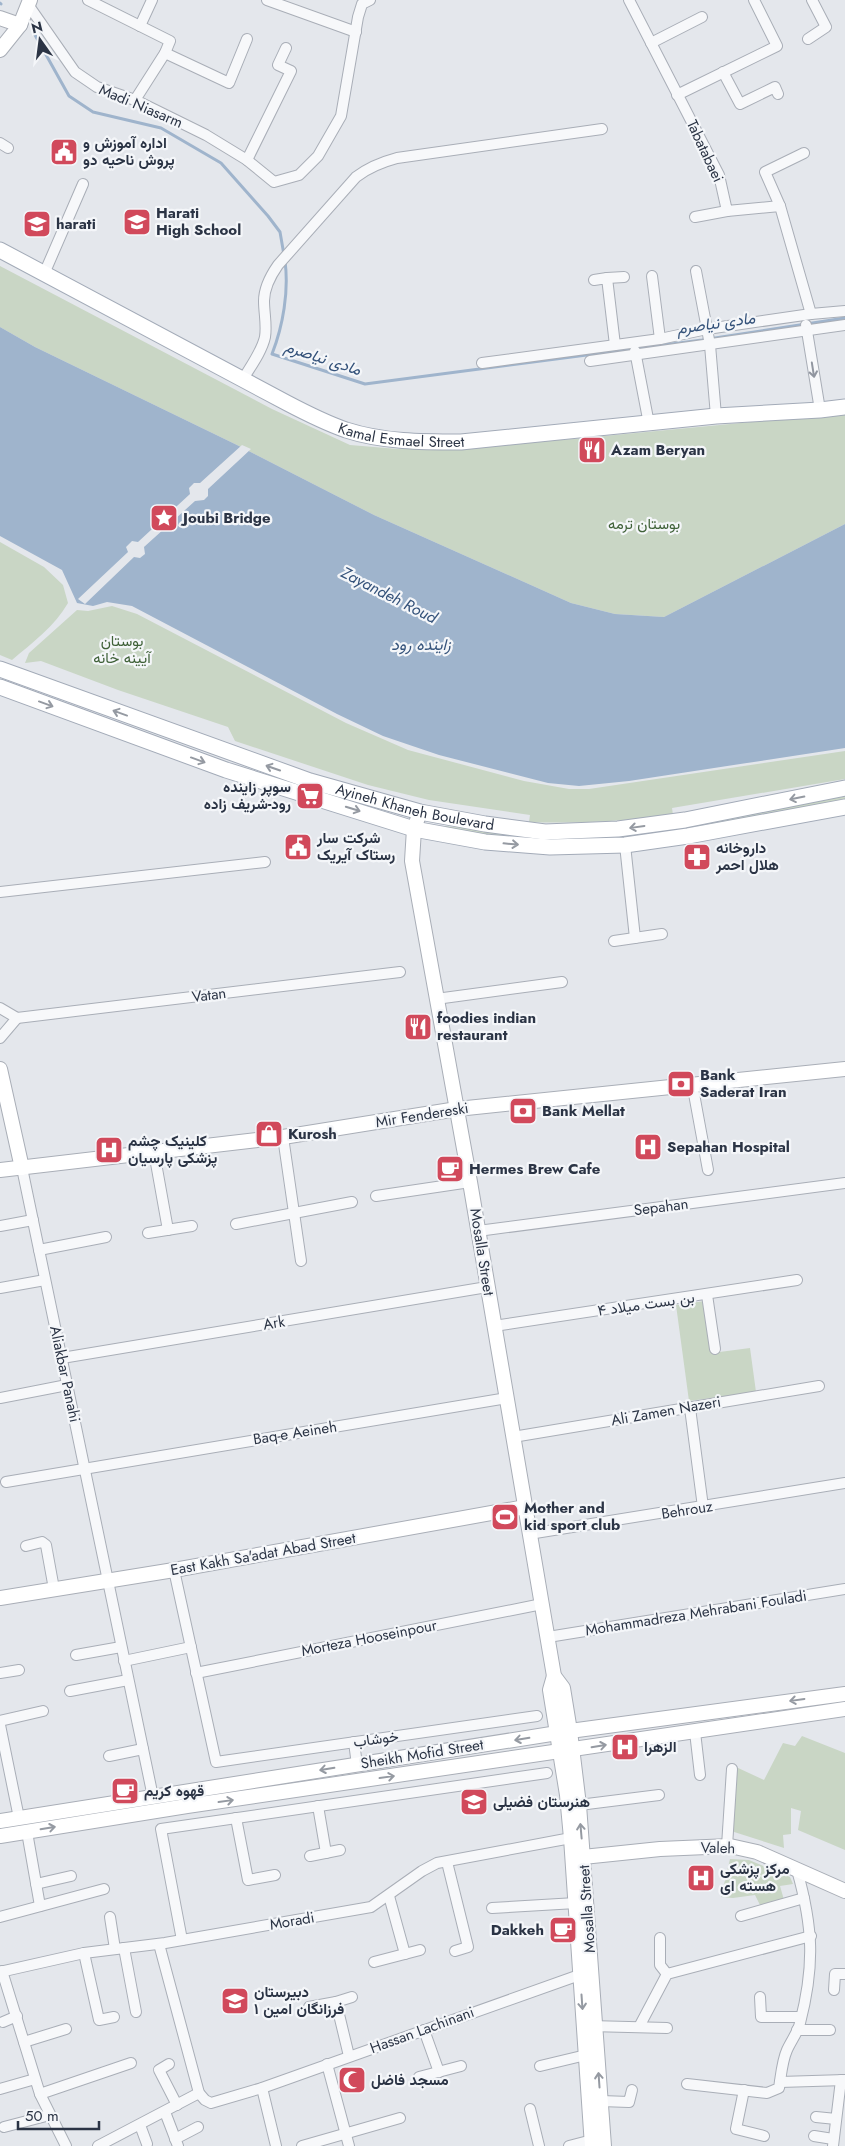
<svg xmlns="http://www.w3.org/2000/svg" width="845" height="2146" font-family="Jost,Vazirmatn,sans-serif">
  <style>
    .green { fill: #c9d6c5 }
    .water { fill: #9fb4cc }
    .pier { fill: #e4e7ec }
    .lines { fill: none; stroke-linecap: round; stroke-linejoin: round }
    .stream { stroke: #9fb4cc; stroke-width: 3 }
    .street-casing { stroke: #a9aeb7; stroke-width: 12 }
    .secondary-casing { stroke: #a9aeb7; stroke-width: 16 }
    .primary-casing { stroke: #a3abb8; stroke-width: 17 }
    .street { stroke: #f7f8fa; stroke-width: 10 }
    .secondary { stroke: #fff; stroke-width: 14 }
    .primary { stroke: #fff; stroke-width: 15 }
    .oneway { stroke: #9196a0 }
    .oneway2 { stroke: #959aa2 }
    .labels { text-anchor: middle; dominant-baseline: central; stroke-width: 4.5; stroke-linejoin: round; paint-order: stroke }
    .street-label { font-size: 15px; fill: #2b3445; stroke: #f4f6f9 }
    .poi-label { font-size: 15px; font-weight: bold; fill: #2b3445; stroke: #f4f6f9; text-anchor: start }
    .park-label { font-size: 15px; fill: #3f6138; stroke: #f4f6f9 }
    .water-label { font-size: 16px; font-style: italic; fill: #34527a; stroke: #f4f6f9 }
  </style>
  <rect width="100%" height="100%" fill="#e4e7ec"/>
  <g class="green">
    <polygon points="0,266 272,409 350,445 398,449 573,439 845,413 845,524 664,617 615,614 571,603 374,515 237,445 35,347 0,327"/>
    <path d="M0,542L44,567L63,585L68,603C55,626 32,643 12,660L0,655Z"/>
    <path d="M112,606L137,614L346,723L408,750L524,781L569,789H589L845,751V779L672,808L673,815C624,821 578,824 529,822L530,815L429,800L368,785L235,741L228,727L118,690L41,661L25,663L29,653L77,610L88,611Z"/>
    <path d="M845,792V800C771,814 692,833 617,840C560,846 504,837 448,830L445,826L530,835Z"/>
    <polygon points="705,1301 712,1353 750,1348 756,1392 689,1401 676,1305"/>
    <polygon points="802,1736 845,1753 845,1850 798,1830 801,1811 791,1808 791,1834 783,1835 784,1848 731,1831 736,1767 764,1780 783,1743 795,1746"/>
    <polygon points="730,1859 749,1860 790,1877 793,1884 780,1886 784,1900 761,1907 755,1895 733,1898 721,1897"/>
  </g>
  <polygon class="water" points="0,327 35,347 237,445 374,515 571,603 615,614 664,617 845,524 845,748 629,781 579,786 548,783 439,755 383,736 337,714 132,606 107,602 93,606 77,603 62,570 0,536"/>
  <polygon class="pier" points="242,445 251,449 208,489 208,496 204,500 195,501 144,547 145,554 140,558 134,557 85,604 78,599 128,552 126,547 132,541 138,542 190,494 189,488 194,483 200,483"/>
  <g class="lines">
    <g class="stream">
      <polyline points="0,3 1,4"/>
      <polyline points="35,35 69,96 93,112 161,128 221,163 268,216 280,232 284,255"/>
      <path d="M285,261C289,291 283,326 272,354L365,384L702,340L845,318"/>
    </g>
    <defs>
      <g id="street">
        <polyline points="88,0 170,41 165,53 135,100"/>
        <polyline points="267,0 356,32"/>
        <polyline points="629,0 719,175 727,211 780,206 811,314"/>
        <polyline points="29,6 75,72 97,87 135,100 206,135 247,160 274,182 299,175 318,156 341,116 358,17 362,4 370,0"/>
        <polyline points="140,26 152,0"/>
        <polyline points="808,39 826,27 812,0"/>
        <polyline points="651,43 702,17"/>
        <polyline points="165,53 229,83 247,39"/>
        <polyline points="723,72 740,104 775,87 778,94"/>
        <polyline points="677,95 777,46 754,0"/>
        <polyline points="0,143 8,148"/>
        <polyline points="247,160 291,71 278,65 286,48"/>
        <polyline points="780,206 765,172 804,153"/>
        <polyline points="695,217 727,211"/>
        <polyline points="696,271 710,345 716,416"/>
        <polyline points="44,274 83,184"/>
        <polyline points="652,276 660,339"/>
        <polyline points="607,278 624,277"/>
        <polyline points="594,280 607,278 615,345"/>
        <polyline points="806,325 820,410"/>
        <polyline points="635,351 649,424"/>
        <polyline points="590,361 845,325"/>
        <polyline points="482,363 660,339 707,329 811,314 845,311"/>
        <path d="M243,379C251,366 262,351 265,337C267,325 264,313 264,301C264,288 271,275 278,265L356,177C369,167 382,162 397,158L602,129"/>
        <polyline points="625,845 635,938"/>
        <polyline points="0,892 265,862"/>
        <polyline points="614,941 662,934"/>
        <polyline points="436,999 562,982"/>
        <polyline points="0,1008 17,1018 0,1038"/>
        <polyline points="17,1018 400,972"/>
        <polyline points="692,1083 708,1170"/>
        <polyline points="283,1137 301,1261"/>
        <polyline points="154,1152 168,1230"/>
        <polyline points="22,1168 153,1797"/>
        <polyline points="376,1196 470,1182"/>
        <polyline points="236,1224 352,1202"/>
        <polyline points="0,1226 33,1220"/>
        <polyline points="478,1231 845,1183"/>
        <polyline points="148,1233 192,1226"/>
        <polyline points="39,1250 106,1237"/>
        <polyline points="0,1288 45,1280"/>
        <polyline points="707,1295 715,1349"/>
        <polyline points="494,1326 797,1280"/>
        <polyline points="62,1358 487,1287"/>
        <polyline points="0,1398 67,1385"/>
        <polyline points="690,1408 703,1507"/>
        <polyline points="513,1437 819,1386"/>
        <polyline points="6,1482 507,1398"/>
        <polyline points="529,1534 845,1483"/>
        <polyline points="26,1546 42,1542 46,1545 54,1589"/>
        <polyline points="174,1570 216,1762 537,1716"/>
        <polyline points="548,1637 845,1589"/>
        <polyline points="76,1655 121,1647"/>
        <polyline points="124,1661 191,1647"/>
        <polyline points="0,1673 19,1670"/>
        <polyline points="196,1673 542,1604"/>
        <polyline points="70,1691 128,1680"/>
        <polyline points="0,1721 43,1711"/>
        <polyline points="0,1725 19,1818"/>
        <polyline points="695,1732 700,1775"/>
        <polyline points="354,1742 357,1765"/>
        <polyline points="109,1756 143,1749"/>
        <polyline points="579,1805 659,1795"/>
        <polyline points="318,1806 326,1853"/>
        <polyline points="236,1818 248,1880 275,1875"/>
        <polyline points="27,1832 40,1906"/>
        <polyline points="727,1846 732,1769"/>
        <polyline points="310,1856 340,1850"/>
        <polyline points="447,1862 468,1947 455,1951"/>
        <polyline points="36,1884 71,1876"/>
        <polyline points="389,1896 405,1954"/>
        <polyline points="492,1908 576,1903"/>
        <polyline points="741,1916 804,1898"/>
        <polyline points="0,1917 104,1889"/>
        <polyline points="110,1917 115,1949"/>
        <polyline points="660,1938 660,1965 667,1974"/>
        <polyline points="182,1940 161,1829 547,1773"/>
        <polyline points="159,1944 199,2093 205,2100 211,2103 262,2088 585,1973"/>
        <polyline points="124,1948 136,2012"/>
        <polyline points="84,1953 99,2020 114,2017"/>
        <polyline points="374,1962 420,1950"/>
        <polyline points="2,1971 40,2094 66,2146"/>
        <polyline points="0,1972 84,1953 165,1943 371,1907 422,1871 437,1863 571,1838"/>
        <polyline points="834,1990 835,1974 845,1974"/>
        <polyline points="760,1997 761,2017 801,2017"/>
        <polyline points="336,2002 349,2056"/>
        <polyline points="309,2007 336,2002 352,1997"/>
        <polyline points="3,2022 17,2016"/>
        <polyline points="590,2026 667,2028"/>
        <polyline points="639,2027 667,1974 811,1936"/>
        <polyline points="424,2030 439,2072"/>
        <polyline points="797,2030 830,2030"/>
        <polyline points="24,2042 66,2029"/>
        <polyline points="169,2064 159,2070 177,2105"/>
        <polyline points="327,2064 349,2146"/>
        <polyline points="540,2066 586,2055"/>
        <polyline points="419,2077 461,2066"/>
        <polyline points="780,2082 845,2080"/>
        <path d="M687,2084L767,2093L779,2088C781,2076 782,2061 787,2050C791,2041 798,2032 800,2023C815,1965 813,1927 797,1870"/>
        <polyline points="262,2088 276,2146"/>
        <polyline points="0,2089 35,2079"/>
        <polyline points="744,2090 736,2129 764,2136"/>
        <polyline points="40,2094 131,2063"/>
        <polyline points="601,2101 629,2102 632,2090"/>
        <polyline points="530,2109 539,2146"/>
        <polyline points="165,2112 178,2146"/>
        <polyline points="816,2117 836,2119"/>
        <polyline points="140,2125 147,2144"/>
        <polyline points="4,2127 50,2115"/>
        <polyline points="814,2136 833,2139"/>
        <polyline points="175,2139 198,2127"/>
        <polyline points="98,2146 199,2093"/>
        <polyline points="302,2146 400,2118"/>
        <polyline points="569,2146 592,2140"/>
        <polyline points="833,2146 841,2080"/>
      </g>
      <g id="secondary">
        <polyline points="0,18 20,25"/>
        <polyline points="0,50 20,25 30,0"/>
        <polyline points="420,812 414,829 412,861 470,1182 554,1676 563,1688 570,1731 579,1805 604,2146"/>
        <polyline points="0,1069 22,1168"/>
        <polyline points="0,1170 283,1137 457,1109 845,1069"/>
        <polyline points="0,1598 174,1570 525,1507"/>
        <polyline points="554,1676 550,1690 567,1795 571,1838 592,2146"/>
        <polyline points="0,1821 570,1731 845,1694"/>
        <polyline points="0,1836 187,1806 845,1709"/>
        <polyline points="583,1857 660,1849 730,1846 757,1852 845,1891"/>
      </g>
      <g id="primary">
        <path id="s1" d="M0,250L287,403C306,413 326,423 346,430C383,442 422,442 461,442L716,416L820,410L845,407"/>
        <path id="s2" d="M0,669L310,781L420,812L485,824L545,832L618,829L685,820L845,788"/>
        <polyline points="0,687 226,770 414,829 485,842 550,847 625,845 688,836 845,807"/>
      </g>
    </defs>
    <use href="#street" class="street-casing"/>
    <use href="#secondary" class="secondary-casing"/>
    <use href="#primary" class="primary-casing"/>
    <use href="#street" class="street"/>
    <use href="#secondary" class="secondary"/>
    <use href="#primary" class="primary"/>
  </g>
  <defs><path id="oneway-shaft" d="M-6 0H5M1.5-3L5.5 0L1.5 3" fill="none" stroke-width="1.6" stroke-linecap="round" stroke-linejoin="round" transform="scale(1.25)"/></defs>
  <use class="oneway" href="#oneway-shaft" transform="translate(813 370) rotate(81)"/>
  <g class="oneway2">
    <use href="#oneway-shaft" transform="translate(46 704) rotate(20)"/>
    <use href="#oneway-shaft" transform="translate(120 713) rotate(-160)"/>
    <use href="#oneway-shaft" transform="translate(198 760) rotate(20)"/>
    <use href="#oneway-shaft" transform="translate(273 768) rotate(-161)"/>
    <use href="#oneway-shaft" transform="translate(797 798) rotate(169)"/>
    <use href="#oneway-shaft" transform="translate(353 809) rotate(17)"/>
    <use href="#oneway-shaft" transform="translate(637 827) rotate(172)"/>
    <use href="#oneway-shaft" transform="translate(511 844) rotate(5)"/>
    <use href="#oneway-shaft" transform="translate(797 1700) rotate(172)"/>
    <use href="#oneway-shaft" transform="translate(522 1739) rotate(171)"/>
    <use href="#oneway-shaft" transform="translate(599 1746) rotate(-9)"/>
    <use href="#oneway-shaft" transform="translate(327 1769) rotate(171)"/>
    <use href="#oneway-shaft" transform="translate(387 1777) rotate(-8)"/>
    <use href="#oneway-shaft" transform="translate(226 1801) rotate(-8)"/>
    <use href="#oneway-shaft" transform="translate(48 1828) rotate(-9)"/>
    <use href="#oneway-shaft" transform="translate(581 1831) rotate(-95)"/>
    <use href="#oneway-shaft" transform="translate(582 2002) rotate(86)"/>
    <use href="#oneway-shaft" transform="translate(599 2080) rotate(-94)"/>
  </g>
  <defs>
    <symbol id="civic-square" viewBox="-11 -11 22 22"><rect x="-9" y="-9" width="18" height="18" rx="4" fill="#d1495b" stroke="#f4f6f9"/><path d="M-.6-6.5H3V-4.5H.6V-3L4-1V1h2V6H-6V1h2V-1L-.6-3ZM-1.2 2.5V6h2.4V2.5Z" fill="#fff"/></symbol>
    <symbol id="school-square" viewBox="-11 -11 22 22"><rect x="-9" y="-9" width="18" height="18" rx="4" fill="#d1495b" stroke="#f4f6f9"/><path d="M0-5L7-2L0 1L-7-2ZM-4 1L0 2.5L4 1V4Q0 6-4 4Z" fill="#fff"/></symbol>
    <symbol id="restaurant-square" viewBox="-11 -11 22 22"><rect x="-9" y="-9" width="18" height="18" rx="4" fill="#d1495b" stroke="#f4f6f9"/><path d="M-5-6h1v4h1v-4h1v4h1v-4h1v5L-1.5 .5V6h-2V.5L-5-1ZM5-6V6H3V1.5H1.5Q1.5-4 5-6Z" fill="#fff"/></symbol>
    <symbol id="sight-square" viewBox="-11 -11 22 22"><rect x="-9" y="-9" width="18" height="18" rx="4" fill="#d1495b" stroke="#f4f6f9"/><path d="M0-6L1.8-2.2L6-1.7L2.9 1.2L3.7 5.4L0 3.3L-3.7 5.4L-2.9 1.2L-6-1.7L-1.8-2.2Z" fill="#fff"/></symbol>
    <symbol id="supermarket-square" viewBox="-11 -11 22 22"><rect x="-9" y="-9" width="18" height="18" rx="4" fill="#d1495b" stroke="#f4f6f9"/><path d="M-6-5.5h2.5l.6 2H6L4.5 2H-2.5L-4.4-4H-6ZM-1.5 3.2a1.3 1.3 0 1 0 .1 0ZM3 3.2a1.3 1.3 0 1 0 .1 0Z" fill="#fff"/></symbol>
    <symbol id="pharmacy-square" viewBox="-11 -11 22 22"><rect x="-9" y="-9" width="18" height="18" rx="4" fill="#d1495b" stroke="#f4f6f9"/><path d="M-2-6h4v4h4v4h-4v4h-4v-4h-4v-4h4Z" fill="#fff"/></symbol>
    <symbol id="bank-square" viewBox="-11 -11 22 22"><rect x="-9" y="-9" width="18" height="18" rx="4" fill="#d1495b" stroke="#f4f6f9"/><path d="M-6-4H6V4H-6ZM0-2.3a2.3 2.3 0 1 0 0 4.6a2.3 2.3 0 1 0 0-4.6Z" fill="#fff"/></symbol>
    <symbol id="shop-square" viewBox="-11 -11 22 22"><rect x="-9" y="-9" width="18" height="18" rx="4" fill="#d1495b" stroke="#f4f6f9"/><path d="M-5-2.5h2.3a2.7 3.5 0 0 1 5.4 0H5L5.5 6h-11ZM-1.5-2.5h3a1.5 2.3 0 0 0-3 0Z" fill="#fff"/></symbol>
    <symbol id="hospital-square" viewBox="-11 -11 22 22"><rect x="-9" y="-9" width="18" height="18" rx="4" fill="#d1495b" stroke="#f4f6f9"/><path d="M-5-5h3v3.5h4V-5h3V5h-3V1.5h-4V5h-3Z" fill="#fff"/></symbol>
    <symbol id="cafe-square" viewBox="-11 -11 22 22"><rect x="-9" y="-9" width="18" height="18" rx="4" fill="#d1495b" stroke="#f4f6f9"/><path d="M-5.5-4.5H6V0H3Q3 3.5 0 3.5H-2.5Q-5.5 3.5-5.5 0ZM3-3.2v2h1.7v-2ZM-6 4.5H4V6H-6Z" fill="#fff"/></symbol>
    <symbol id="stadium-square" viewBox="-11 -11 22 22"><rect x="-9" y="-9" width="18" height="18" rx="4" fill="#d1495b" stroke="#f4f6f9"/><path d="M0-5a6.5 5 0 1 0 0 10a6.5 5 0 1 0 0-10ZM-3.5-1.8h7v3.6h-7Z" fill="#fff"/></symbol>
    <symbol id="mosque-square" viewBox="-11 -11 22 22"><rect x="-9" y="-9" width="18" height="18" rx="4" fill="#d1495b" stroke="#f4f6f9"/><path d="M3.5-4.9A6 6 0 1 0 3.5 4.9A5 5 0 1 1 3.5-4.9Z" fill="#fff"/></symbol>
  </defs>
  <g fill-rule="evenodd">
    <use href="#civic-square" x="48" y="136" width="32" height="32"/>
    <use href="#school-square" x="121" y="206" width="32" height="32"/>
    <use href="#school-square" x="21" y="208" width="32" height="32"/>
    <use href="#restaurant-square" x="576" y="434" width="32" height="32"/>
    <use href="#sight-square" x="148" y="502" width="32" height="32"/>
    <use href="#supermarket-square" x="294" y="780" width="32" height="32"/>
    <use href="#civic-square" x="282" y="831" width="32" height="32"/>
    <use href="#pharmacy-square" x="681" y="841" width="32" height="32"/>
    <use href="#restaurant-square" x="402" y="1011" width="32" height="32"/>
    <use href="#bank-square" x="665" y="1068" width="32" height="32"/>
    <use href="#bank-square" x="507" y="1095" width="32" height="32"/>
    <use href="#shop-square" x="253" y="1118" width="32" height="32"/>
    <use href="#hospital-square" x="632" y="1131" width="32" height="32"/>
    <use href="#hospital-square" x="93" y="1134" width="32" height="32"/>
    <use href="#cafe-square" x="434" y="1153" width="32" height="32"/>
    <use href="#stadium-square" x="489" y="1501" width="32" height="32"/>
    <use href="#hospital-square" x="609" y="1731" width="32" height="32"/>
    <use href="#cafe-square" x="109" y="1775" width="32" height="32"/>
    <use href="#school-square" x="458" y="1786" width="32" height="32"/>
    <use href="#hospital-square" x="685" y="1862" width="32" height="32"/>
    <use href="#cafe-square" x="547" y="1914" width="32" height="32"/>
    <use href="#school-square" x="219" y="1985" width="32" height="32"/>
    <use href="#mosque-square" x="336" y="2064" width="32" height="32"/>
  </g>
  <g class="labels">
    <g class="street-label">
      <text transform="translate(141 106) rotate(23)">Madi Niasarm</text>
      <text transform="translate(705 151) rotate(65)">Tabatabaei</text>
      <text stroke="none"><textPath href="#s1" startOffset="446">Kamal Esmael Street</textPath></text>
      <text stroke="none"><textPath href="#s2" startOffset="438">Ayineh Khaneh Boulevard</textPath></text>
      <text transform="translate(209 995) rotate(-7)">Vatan</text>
      <text transform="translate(422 1115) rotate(-9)">Mir Fendereski</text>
      <text transform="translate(661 1207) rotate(-7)">Sepahan</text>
      <text transform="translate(482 1252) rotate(81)">Mosalla Street</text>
      <text transform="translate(646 1304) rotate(-8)">بن بست میلاد ۴</text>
      <text transform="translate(274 1323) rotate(-9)">Ark</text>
      <text transform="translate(65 1374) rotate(78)">Aliakbar Panahi</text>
      <text transform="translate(666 1411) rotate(-10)">Ali Zamen Nazeri</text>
      <text transform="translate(295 1433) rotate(-9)">Baq-e Aeineh</text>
      <text transform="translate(687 1510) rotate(-9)">Behrouz</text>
      <text transform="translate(263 1554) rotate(-10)">East Kakh Sa'adat Abad Street</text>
      <text transform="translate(696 1613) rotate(-9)">Mohammadreza Mehrabani Fouladi</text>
      <text transform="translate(369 1638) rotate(-11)">Morteza Hooseinpour</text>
      <text transform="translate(376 1739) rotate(-8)">خوشاب</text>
      <text transform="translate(422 1754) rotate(-9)">Sheikh Mofid Street</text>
      <text transform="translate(718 1848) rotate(1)">Valeh</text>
      <text transform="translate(587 1909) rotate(-94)">Mosalla Street</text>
      <text transform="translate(292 1921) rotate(-10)">Moradi</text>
      <text transform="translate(422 2030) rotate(-20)">Hassan Lachinani</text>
    </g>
    <g class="poi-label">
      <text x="83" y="143">اداره آموزش و<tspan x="83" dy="17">پروش ناحیه دو</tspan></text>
      <text x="156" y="213">Harati<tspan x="156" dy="17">High School</tspan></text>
      <text x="56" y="224">harati</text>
      <text x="611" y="450">Azam Beryan</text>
      <text x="183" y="518">Joubi Bridge</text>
      <text x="291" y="787" text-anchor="end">سوپر زاینده<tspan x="291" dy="17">رود-شریف زاده</tspan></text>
      <text x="317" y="838">شرکت سار<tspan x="317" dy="17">رستاک آیریک</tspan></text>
      <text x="716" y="848">داروخانه<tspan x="716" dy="17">هلال احمر</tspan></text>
      <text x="437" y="1018">foodies indian<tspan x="437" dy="17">restaurant</tspan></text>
      <text x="700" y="1075">Bank<tspan x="700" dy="17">Saderat Iran</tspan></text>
      <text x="542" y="1111">Bank Mellat</text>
      <text x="288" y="1134">Kurosh</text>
      <text x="128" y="1141">کلینیک چشم<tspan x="128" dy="17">پزشکی پارسیان</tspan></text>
      <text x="667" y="1147">Sepahan Hospital</text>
      <text x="469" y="1169">Hermes Brew Cafe</text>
      <text x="524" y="1508">Mother and<tspan x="524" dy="17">kid sport club</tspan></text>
      <text x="644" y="1747">الزهرا</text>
      <text x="144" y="1791">قهوه کریم</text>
      <text x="493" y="1802">هنرستان فضیلی</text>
      <text x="720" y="1869">مرکز پزشکی<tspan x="720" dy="17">هسته ای</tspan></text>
      <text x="544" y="1930" text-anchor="end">Dakkeh</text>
      <text x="254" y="1992">دبیرستان<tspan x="254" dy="17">فرزانگان امین ۱</tspan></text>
      <text x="371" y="2080">مسجد فاضل</text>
    </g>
    <g class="park-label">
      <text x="644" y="524">بوستان ترمه</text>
      <text x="122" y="641">بوستان<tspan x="122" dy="17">آیینه خانه</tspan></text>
    </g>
    <g class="water-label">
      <text transform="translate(716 323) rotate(-8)">مادی نیاصرم</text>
      <text transform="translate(323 358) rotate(18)">مادی نیاصرم</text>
      <text transform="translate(389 595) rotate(27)">Zayandeh Roud</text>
      <text x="421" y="644">زاینده رود</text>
    </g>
  </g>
  <g transform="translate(40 40) rotate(346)" stroke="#f4f6f9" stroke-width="4" paint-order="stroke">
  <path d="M0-4L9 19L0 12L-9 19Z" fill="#2b3445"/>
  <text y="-8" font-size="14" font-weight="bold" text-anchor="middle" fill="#2b3445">N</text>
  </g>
  <path d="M18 2121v8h81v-8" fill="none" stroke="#2b3445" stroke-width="2.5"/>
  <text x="25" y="2121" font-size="15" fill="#2b3445" stroke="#f4f6f9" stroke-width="4" paint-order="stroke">50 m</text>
</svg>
